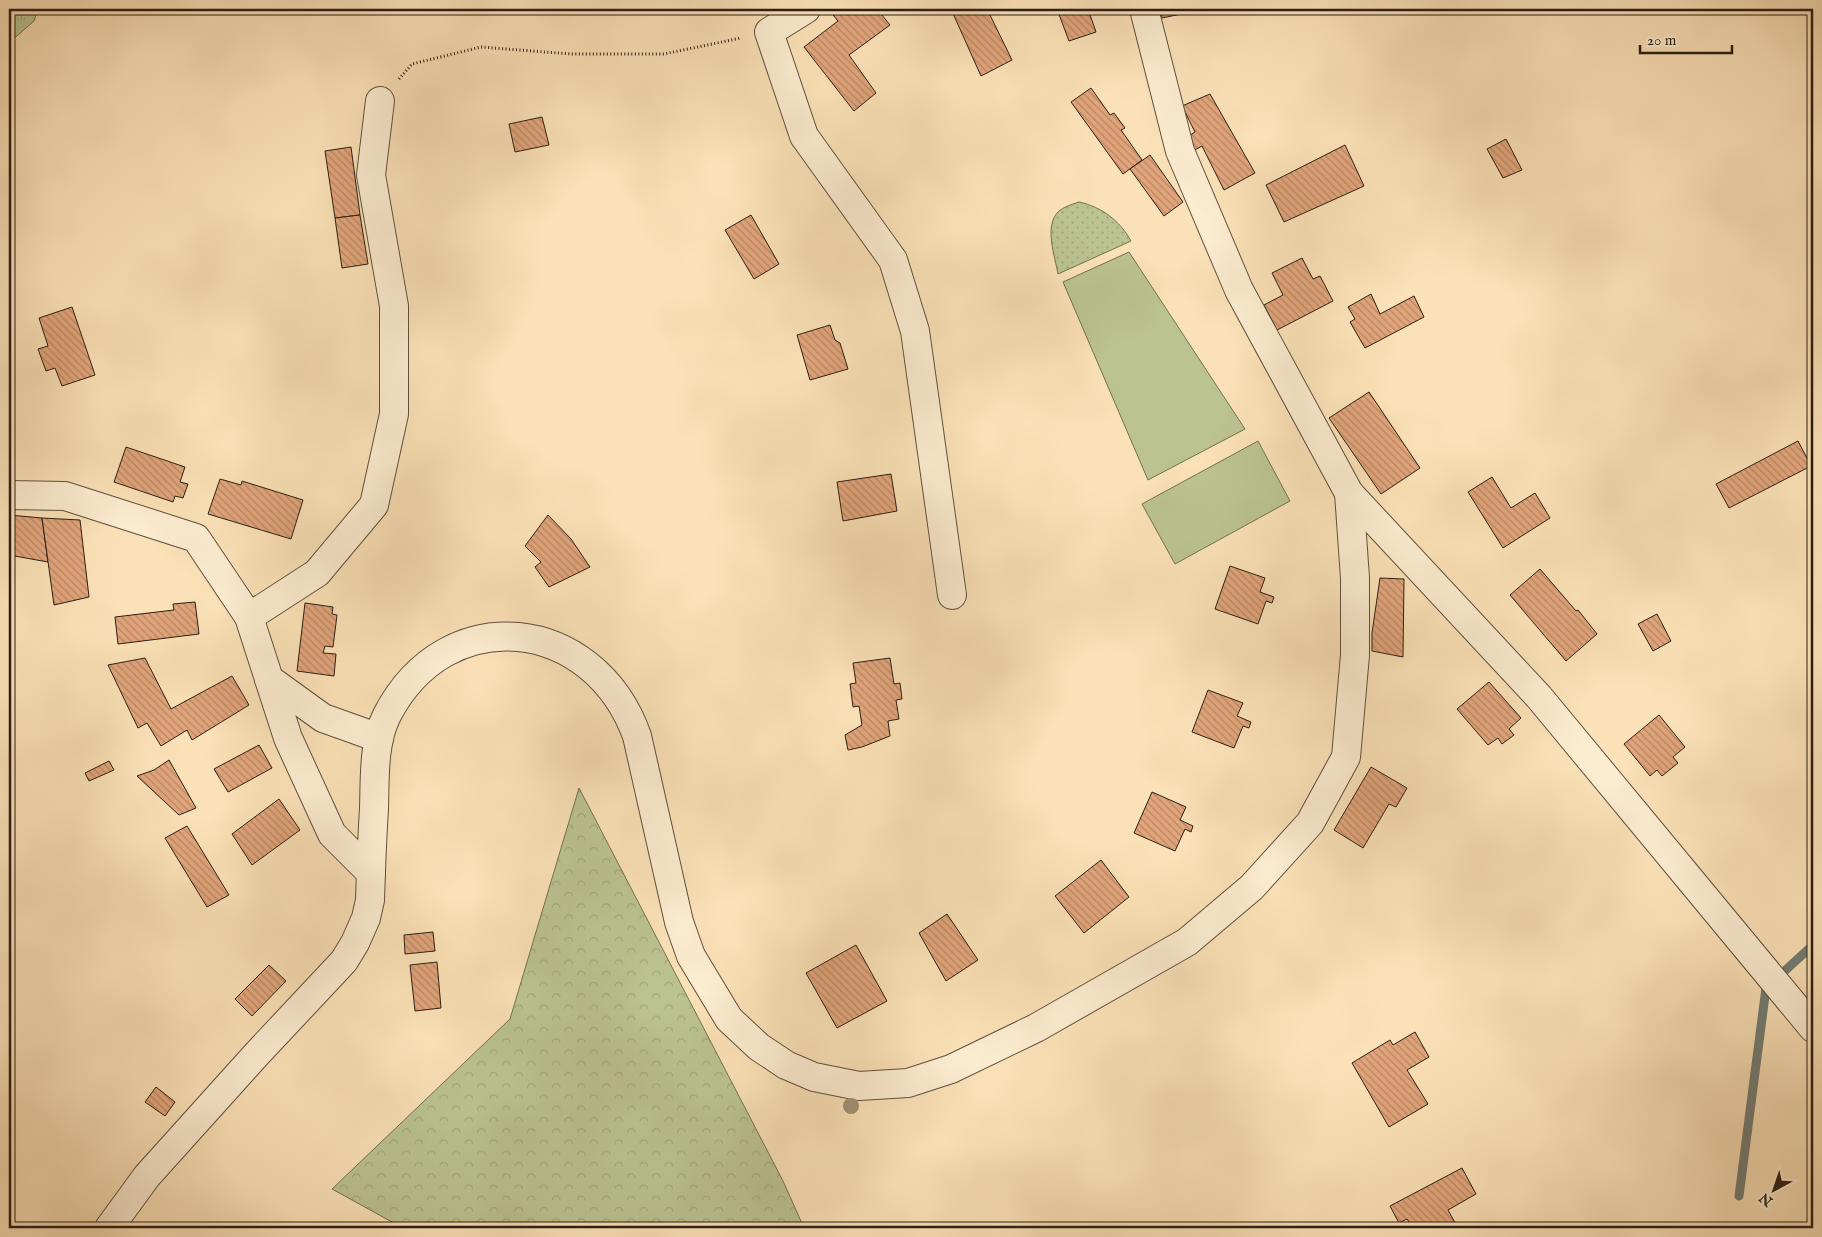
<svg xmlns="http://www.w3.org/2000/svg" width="1822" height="1237" font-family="'IM FELL English',serif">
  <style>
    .grass { fill: url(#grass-tufts); stroke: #737052 }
    .forest { fill: url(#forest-crowns); stroke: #737052 }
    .park { fill: url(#park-dots); stroke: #737052 }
    .pitch { fill: #bbc391; stroke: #737052 }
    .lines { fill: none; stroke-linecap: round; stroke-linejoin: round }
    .stream { stroke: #727d75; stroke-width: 9 }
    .building { fill: url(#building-back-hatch); stroke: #2b1e14 }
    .minor-casing { stroke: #5f4f3d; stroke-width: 30 }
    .path { stroke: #2b1e14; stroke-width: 3; stroke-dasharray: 1 2.5; stroke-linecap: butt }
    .minor { stroke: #fcecd0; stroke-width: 28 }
    .tree { fill: #a09172 }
  </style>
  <defs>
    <pattern id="grass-tufts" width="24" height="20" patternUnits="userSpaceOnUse" patternTransform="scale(1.25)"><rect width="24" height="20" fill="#bbc391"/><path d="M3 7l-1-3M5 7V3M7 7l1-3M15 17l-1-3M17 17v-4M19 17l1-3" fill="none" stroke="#a1a77c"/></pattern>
    <pattern id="forest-crowns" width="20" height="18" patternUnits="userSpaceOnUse" patternTransform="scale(1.25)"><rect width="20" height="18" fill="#bbc391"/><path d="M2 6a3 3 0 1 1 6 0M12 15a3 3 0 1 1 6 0" fill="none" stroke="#a1a77c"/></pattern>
    <pattern id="park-dots" width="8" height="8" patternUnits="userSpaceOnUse" patternTransform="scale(1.25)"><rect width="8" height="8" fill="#bbc391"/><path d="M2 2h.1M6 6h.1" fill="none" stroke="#a1a77c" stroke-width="1.8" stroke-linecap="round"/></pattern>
    <pattern id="building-back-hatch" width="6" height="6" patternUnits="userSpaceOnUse" patternTransform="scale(1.25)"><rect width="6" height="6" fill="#e2a57b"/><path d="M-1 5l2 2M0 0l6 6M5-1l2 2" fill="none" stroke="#b78664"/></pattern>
  </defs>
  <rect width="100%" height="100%" fill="#fbe1b7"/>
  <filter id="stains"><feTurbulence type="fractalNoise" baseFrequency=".004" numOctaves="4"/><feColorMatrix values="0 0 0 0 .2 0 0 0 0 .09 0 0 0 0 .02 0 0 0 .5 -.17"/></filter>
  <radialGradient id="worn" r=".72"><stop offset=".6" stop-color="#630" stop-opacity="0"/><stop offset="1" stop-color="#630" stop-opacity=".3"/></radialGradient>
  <polygon class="grass" points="9,9 38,9 34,21 9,43"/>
  <polygon class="forest" points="579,788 783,1181 804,1228 403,1228 332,1189 510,1019"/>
  <path class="park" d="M1079,202C1102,207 1120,221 1131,241L1058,274C1055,257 1044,226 1058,212C1063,207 1073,204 1079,202Z"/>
  <g class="pitch">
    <polygon points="1129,252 1245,429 1148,480 1063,282"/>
    <polygon points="1258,441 1290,501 1175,564 1142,504"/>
  </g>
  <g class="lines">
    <polyline class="stream" points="1739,1196 1766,988 1813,945"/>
  </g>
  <g class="building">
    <polygon points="848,9 850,12 854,9 877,9 890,25 849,55 876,93 854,111 804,47 838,21 829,10"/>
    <polygon points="951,9 987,9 1012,60 981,76"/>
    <polygon points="1057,9 1088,9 1096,32 1069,41"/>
    <polygon points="1160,9 1195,9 1196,11 1162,18"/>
    <polygon points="1091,88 1110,115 1114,113 1125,128 1121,130 1142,160 1123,174 1071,102"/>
    <polygon points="1210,94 1255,173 1224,190 1202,146 1191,152 1184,139 1195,132 1182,106"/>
    <polygon points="542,117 549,145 515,152 509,124"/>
    <polygon points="1506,139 1522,170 1503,178 1487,149"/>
    <polygon points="1345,145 1364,186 1284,222 1266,185"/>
    <polygon points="351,147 360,215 335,218 325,151"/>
    <polygon points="1150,155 1183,202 1164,216 1130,169"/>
    <polygon points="360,215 368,264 342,268 335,218"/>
    <polygon points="751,215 779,264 754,279 725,230"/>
    <polygon points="1302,258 1313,279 1320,276 1333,301 1277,330 1264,305 1283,295 1272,273"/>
    <polygon points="1371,294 1380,314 1414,296 1424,317 1365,348 1350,322 1355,319 1348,307"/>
    <polygon points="72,307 95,375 62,386 55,368 46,371 38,349 48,346 39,318"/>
    <polygon points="830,325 835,340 840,343 848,369 810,380 797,335"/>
    <polygon points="1369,392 1420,468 1381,494 1329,418"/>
    <polygon points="1798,441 1811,466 1729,508 1716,484"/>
    <polygon points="126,447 185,467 180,482 188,484 183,498 175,496 173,502 114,482"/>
    <polygon points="891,474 897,511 843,521 837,482"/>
    <polygon points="1492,477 1511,508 1535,493 1550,518 1503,548 1468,492"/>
    <polygon points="220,479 241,485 242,481 303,500 291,539 208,514"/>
    <polygon points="9,515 42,518 48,562 9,555"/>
    <polygon points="548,515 571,539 590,567 549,587 535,567 541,562 525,546"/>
    <polygon points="42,518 80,520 89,597 54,605"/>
    <polygon points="1230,566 1265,578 1260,592 1274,597 1272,603 1266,601 1258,624 1215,609"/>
    <polygon points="1540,569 1576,611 1578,610 1597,634 1566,661 1510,595"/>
    <polygon points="1380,578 1404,579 1403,657 1372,651 1372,633"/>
    <polygon points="195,602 199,634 118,644 115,617 174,610 173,604"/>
    <polygon points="305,603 333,607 332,614 337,615 333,647 325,646 323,653 336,654 334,676 297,671"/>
    <polygon points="1657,614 1671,641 1653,651 1638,624"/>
    <polygon points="145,658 171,709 232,676 249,705 192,740 187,730 161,746 147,723 138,728 108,665"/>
    <polygon points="890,658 894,684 900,683 902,699 896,700 899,719 888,721 890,736 862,747 848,750 845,735 862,725 859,706 853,707 850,684 856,683 853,663"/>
    <polygon points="1489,682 1521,718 1509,729 1514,735 1502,744 1498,738 1488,745 1457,709"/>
    <polygon points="1208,690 1243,703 1237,716 1251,722 1249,728 1243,726 1234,748 1192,732"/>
    <polygon points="1659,715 1685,747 1673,757 1678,763 1662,776 1657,770 1650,776 1624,744"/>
    <polygon points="259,745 272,768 228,792 214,769"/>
    <polygon points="169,760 196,808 179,815 137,776 154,770"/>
    <polygon points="109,761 114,770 89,781 85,773"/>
    <polygon points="1371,767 1407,788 1396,807 1389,804 1363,848 1334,830"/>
    <polygon points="1152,792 1186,807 1180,820 1193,826 1191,832 1185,829 1175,851 1134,833"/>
    <polygon points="279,799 300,830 252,865 232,834"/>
    <polygon points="187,826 229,895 207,907 165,838"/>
    <polygon points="1101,860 1129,897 1084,933 1055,896"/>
    <polygon points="947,914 978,960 946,981 919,933"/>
    <polygon points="433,932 435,951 405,954 404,935"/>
    <polygon points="856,945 887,1001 837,1028 806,973"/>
    <polygon points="437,962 441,1008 415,1011 410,965"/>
    <polygon points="269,965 286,981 252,1016 235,999"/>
    <polygon points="1415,1032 1429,1057 1407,1070 1428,1104 1389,1127 1352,1063 1390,1040 1393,1045"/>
    <polygon points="156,1087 175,1102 165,1116 145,1102"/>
    <polygon points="1462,1168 1476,1194 1448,1210 1458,1228 1413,1228 1407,1219 1399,1223 1390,1206"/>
  </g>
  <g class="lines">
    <defs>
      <g id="minor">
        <polyline points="806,9 769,32 804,136 893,260 915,331 952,595"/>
        <polyline points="1144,9 1180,151 1239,290 1349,493 1539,697 1813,1028"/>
        <polyline points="9,495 65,496 196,538 249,617 288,738 332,834 371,873"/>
        <polyline points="249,617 317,573 374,505 394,414 394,306 371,175 380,101"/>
        <polyline points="269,679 323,718 379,738"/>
        <path d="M109,1228L147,1176L255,1056L344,961L355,943L366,918L370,900C371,869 372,839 374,809C375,778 373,743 387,715C447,599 594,616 637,736L679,922L691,956L729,1019L759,1047L786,1065L814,1077L859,1086L908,1083L951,1069L1036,1028L1187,942L1252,887L1310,823L1346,757L1355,655V578L1349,493"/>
      </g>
    </defs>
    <use href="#minor" class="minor-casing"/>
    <polyline class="path" points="399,79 412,64 481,47 571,54 664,54 741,38"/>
    <use href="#minor" class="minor"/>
  </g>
  <circle class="tree" cx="851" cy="1106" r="8"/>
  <rect width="1822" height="1237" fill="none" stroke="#fbe1b7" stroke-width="30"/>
  <rect x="10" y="10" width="1802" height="1217" fill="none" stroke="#2b1e14" stroke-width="2.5"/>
  <rect x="15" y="15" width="1792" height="1207" fill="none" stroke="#2b1e14"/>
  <g transform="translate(1774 1190) rotate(220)" stroke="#fcecd0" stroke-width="4" paint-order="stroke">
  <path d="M0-4L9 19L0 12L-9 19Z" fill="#2b1e14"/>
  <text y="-8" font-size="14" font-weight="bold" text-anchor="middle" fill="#2b1e14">N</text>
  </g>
  <path d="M1640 45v8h92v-8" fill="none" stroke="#2b1e14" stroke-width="2.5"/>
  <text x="1647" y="45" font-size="15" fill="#2b1e14" stroke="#fcecd0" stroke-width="4" paint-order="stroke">20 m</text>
  <rect width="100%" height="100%" filter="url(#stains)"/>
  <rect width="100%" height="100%" fill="url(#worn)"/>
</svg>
